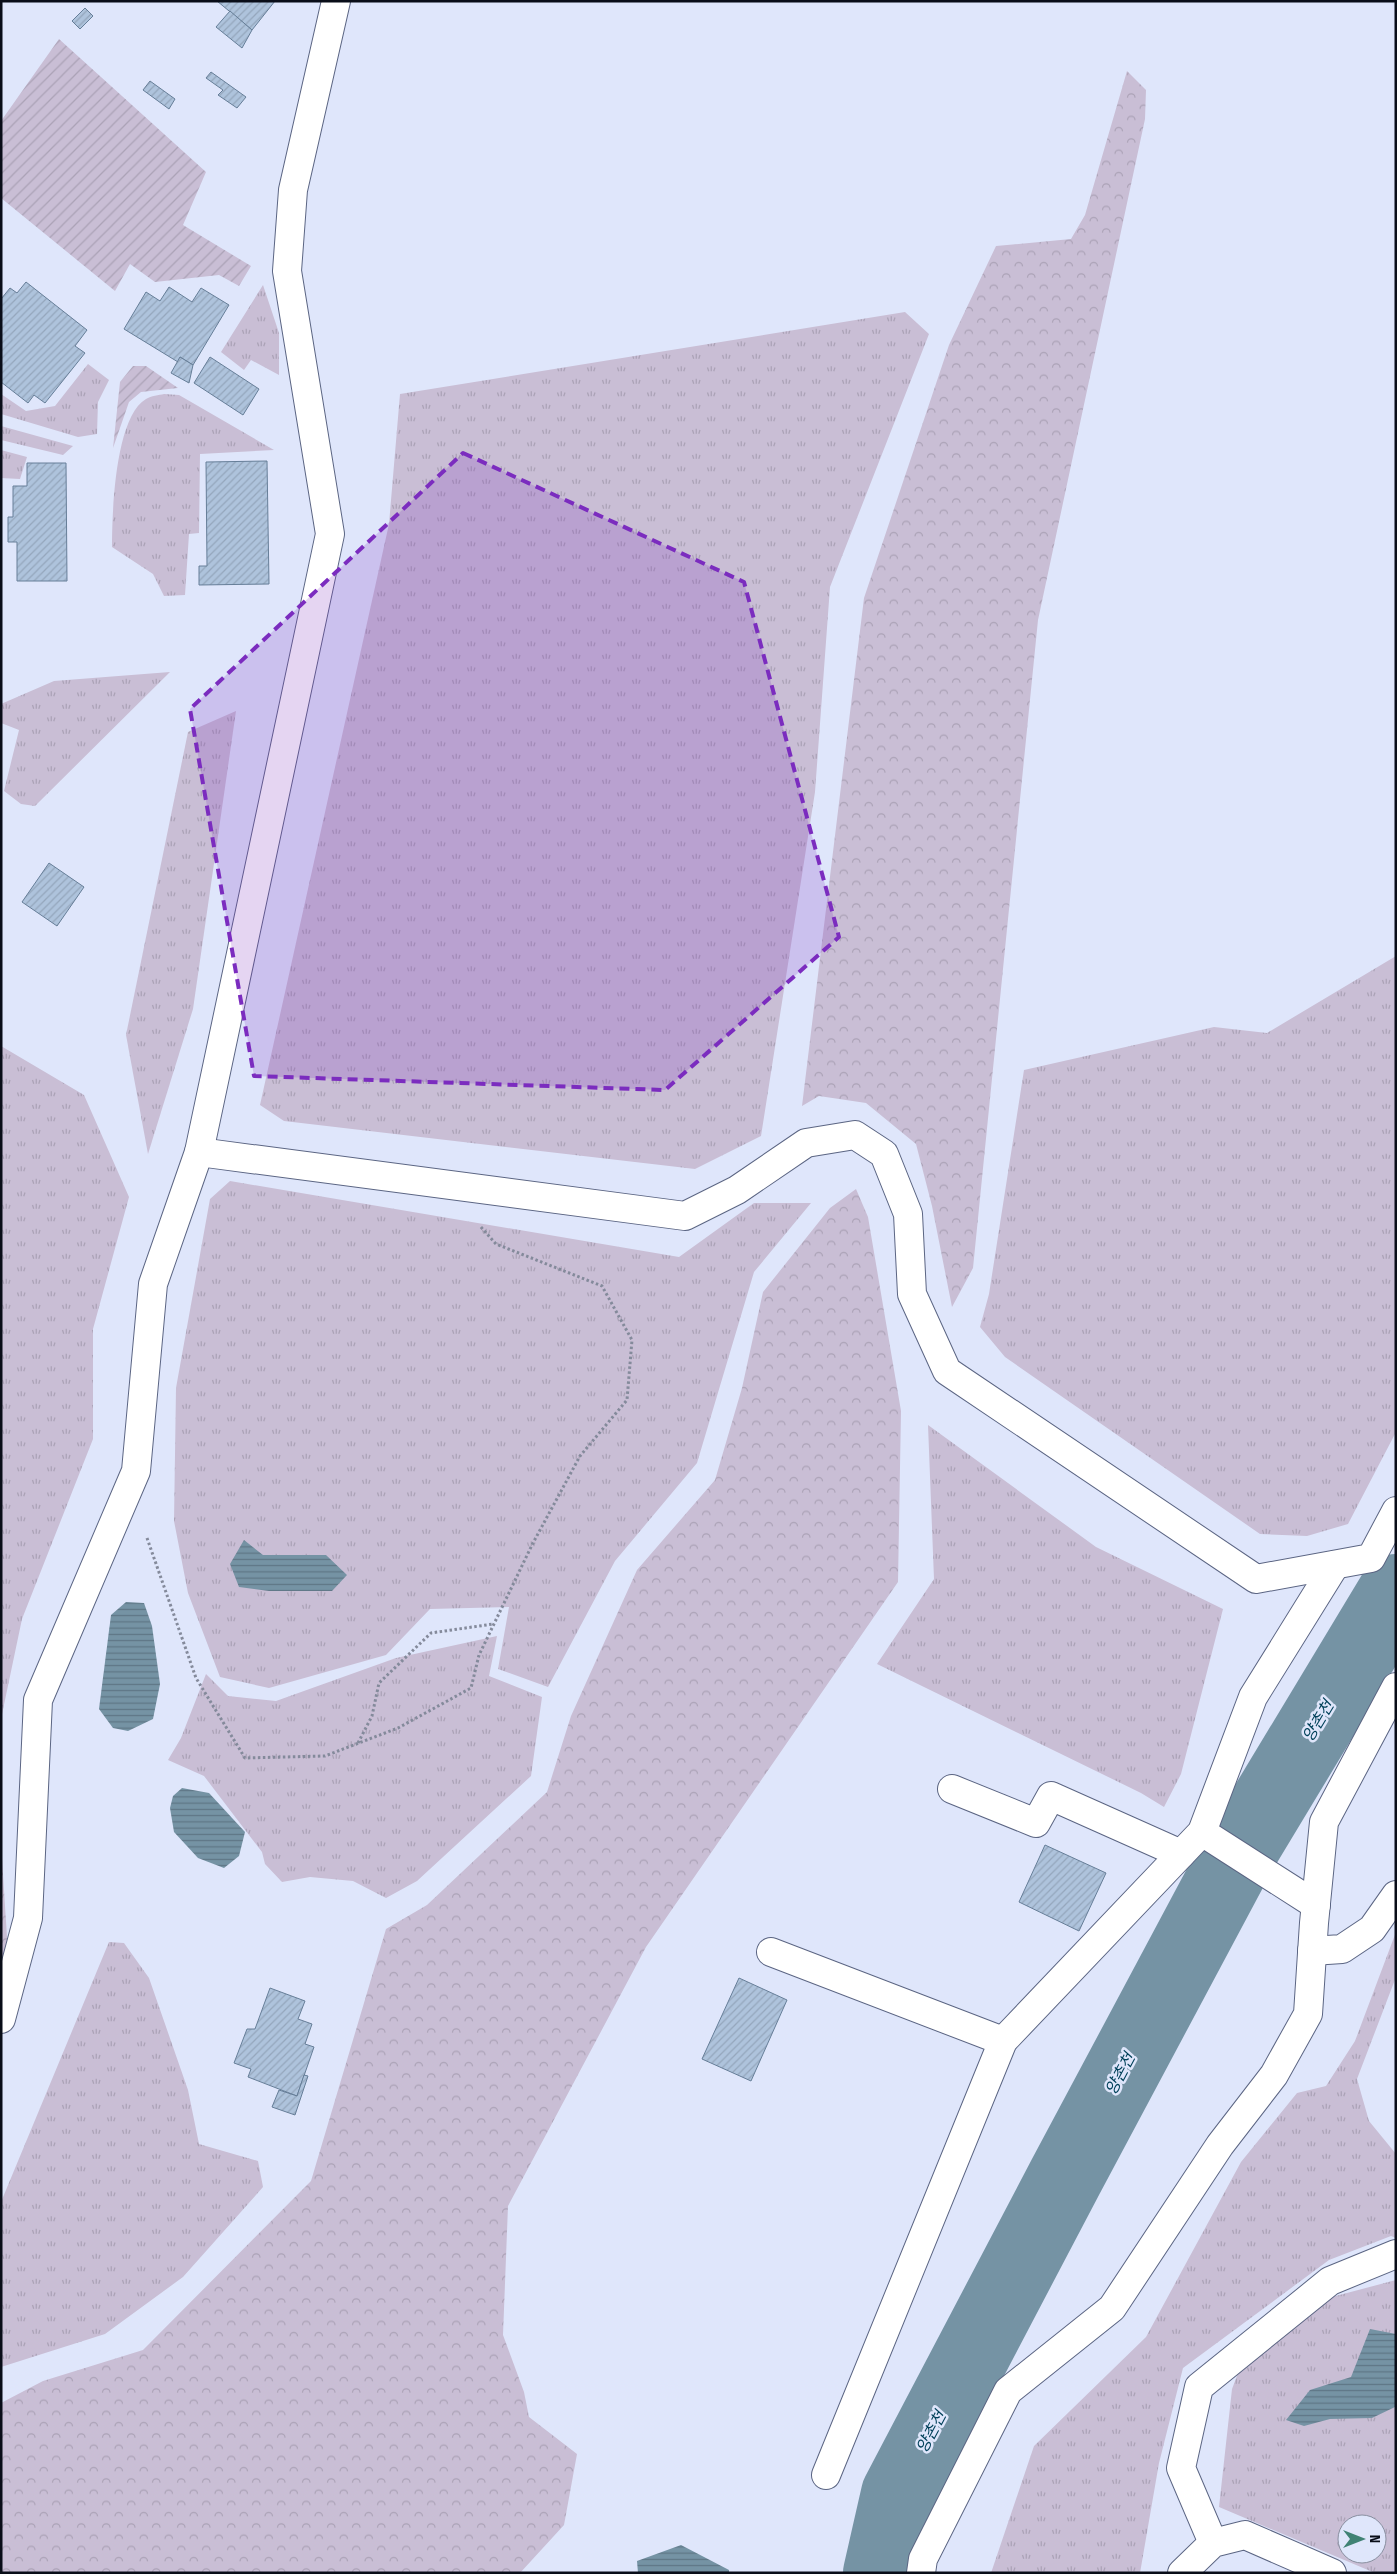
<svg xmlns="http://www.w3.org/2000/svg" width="1397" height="2574" font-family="'Fira Sans Condensed','Noto Sans KR',sans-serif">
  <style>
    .grass { fill: url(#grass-tufts); fill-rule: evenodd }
    .forest { fill: url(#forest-crowns) }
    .garden { fill: url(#garden-furrows) }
    .water { fill: url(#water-rules) }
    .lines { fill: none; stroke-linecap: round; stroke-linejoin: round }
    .river { stroke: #7593a4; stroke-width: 76 }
    .building { fill: url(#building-hatch); stroke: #667e98 }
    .minor-casing { stroke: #5b6583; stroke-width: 30 }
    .path { stroke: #848a9b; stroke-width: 3; stroke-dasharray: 2.5 2.5; stroke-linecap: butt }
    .minor { stroke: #fff; stroke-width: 28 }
    .marked { fill: #7b2cbf; fill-opacity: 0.2; stroke: #7b2cbf; stroke-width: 4; stroke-dasharray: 10 6; stroke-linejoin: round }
    .labels { text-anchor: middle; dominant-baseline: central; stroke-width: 5; stroke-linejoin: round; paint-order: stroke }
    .water-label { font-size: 16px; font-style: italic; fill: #004059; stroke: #dfe6fb }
  </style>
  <defs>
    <pattern id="grass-tufts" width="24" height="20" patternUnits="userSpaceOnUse" patternTransform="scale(1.25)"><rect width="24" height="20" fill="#c9bed5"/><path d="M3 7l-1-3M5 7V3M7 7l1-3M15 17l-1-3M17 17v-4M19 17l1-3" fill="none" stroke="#aba2b6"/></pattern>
    <pattern id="forest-crowns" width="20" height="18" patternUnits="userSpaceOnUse" patternTransform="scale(1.25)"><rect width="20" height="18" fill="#c9bed5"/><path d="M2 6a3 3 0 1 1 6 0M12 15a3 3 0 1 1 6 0" fill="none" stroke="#aba2b6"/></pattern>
    <pattern id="garden-furrows" width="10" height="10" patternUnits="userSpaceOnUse" patternTransform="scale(1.25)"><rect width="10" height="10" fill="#c9bed5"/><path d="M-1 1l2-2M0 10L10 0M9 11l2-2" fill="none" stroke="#aba2b6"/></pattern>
    <pattern id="water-rules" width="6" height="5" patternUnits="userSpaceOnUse" patternTransform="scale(1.25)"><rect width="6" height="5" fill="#7593a4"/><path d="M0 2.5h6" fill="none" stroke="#5e7685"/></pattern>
    <pattern id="building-hatch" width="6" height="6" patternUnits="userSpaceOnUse" patternTransform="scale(1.25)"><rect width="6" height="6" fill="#aec3dc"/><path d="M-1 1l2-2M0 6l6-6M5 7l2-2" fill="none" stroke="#94a6bc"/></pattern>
  </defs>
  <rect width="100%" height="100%" fill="#dfe6fb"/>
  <g class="grass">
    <polygon points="263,285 279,333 279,375 251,360 244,370 221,352"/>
    <polygon points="905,312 929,334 830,587 815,792 761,1136 695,1169 284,1121 260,1105 389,524 400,394"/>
    <polygon points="88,364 109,380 98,402 97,434 78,437 1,414 1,394 26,411 55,406"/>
    <path d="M164,394L179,395L274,450L200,454L199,533L189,534L185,595L164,596L153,574L112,547C112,513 115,417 146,399C151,396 159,395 164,394Z"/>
    <polygon points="1,426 73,446 63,455 1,440"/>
    <polygon points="1,450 27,457 20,479 1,478"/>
    <polygon points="170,672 35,806 21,804 4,791 19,730 1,723 1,704 54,681"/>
    <polygon points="236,711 193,1009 148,1154 126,1035 188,732"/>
    <polygon points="1396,956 1396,1432 1348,1524 1307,1536 1260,1534 1005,1357 980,1327 989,1294 1024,1070 1214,1027 1267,1033"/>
    <polygon points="1,1046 84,1095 129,1197 93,1329 93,1439 22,1619 1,1719"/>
    <polygon points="230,1181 679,1257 754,1203 811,1203 754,1272 697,1463 615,1561 548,1687 498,1669 509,1607 430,1609 386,1655 269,1688 220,1677 188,1593 174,1521 176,1388 210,1199"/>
    <polygon points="928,1425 1096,1547 1223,1609 1181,1774 1164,1807 1141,1793 877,1664 934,1579"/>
    <polygon points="497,1636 489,1676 542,1697 531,1776 417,1881 386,1898 353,1881 310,1877 282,1882 265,1864 262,1852 204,1776 168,1760 181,1738 206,1674 228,1696 276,1701 396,1658"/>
    <polygon points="1396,1932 1396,1977 1357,2079 1369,2121 1396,2154 1396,2238 1391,2236 1329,2260 1183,2368 1159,2463 1140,2573 991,2573 1034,2446 1146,2337 1241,2162 1297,2093 1326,2086 1355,2041"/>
    <polygon points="109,1942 124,1943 149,1978 188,2090 199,2144 258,2161 263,2187 183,2277 105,2334 1,2367 1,2202"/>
    <path d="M1396,2280V2573H1375L1219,2507L1232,2389L1246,2352L1328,2298ZM1347,2524H1377V2554H1347Z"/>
  </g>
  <g class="forest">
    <polygon points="1127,71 1146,90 1145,119 1038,620 973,1268 952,1307 932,1206 916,1144 866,1103 819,1096 802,1106 864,598 949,345 996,246 1071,239 1085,215"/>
    <polygon points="856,1189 868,1217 901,1411 898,1582 646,1947 508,2206 503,2335 524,2392 529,2417 577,2454 564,2525 520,2573 1,2573 1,2403 43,2381 143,2350 311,2181 386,1929 427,1905 547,1792 571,1716 637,1570 715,1480 742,1388 763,1292 830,1208"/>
    <polygon points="1,1842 10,1985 1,1994"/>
  </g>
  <g class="garden">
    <polygon points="59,39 206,172 183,225 251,266 239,286 219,275 155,282 130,264 115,291 1,198 1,121"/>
    <polygon points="133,366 146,366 178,388 141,392 129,402 113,448 120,382"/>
  </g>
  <g class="water">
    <polygon points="244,1540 263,1555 326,1555 347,1575 332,1591 269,1591 239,1587 230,1564"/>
    <polygon points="126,1602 144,1603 152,1626 160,1684 153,1719 128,1731 113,1728 99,1709 111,1615"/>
    <polygon points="182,1788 209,1793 245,1832 239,1856 224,1868 198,1858 174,1832 170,1808 173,1796"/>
    <polygon points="1370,2329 1396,2334 1395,2407 1372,2418 1330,2419 1304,2426 1286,2420 1310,2390 1351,2377"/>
    <polygon points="681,2545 729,2570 729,2573 638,2573 637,2561"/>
  </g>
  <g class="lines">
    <polyline class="river" points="881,2573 899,2494 1066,2176 1239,1852 1396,1592"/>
  </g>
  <g class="building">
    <polygon points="217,1 275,1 252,30"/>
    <polygon points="85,8 93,16 80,29 72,21"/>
    <polygon points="230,11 252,30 242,48 216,27"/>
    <polygon points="211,72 246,97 237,108 218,95 223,90 206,78"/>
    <polygon points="150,81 175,99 169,109 143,90"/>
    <polygon points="26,282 87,330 75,346 85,353 45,403 34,395 28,403 1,382 1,299 10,288 17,293"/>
    <polygon points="169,287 192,302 201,288 229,305 193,365 180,357 178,362 124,329 146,292 160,301"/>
    <polygon points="180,357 193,365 189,383 171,373"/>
    <polygon points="210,357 259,389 243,415 194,383"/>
    <polygon points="267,461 269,584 199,585 199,566 207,566 206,462"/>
    <polygon points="27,463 66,463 67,581 17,581 17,542 8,542 8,517 13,517 13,486 27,486"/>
    <polygon points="49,863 84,887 57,926 22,902"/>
    <polygon points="1045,1845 1106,1873 1079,1931 1019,1902"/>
    <polygon points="739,1978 787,2000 751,2081 702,2059"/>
    <polygon points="270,1988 305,2001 298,2019 312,2024 305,2044 314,2047 297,2096 248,2077 251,2069 234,2063 247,2029 255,2029"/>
    <polygon points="304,2075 308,2076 295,2115 272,2107 279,2090 297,2096"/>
  </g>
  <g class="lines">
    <defs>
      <g id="minor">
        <polyline points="199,1152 685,1216 737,1190 806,1143 855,1135 884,1154 908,1214 912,1294 947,1371 1256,1579 1371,1558 1396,1511"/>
        <polyline points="952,1789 1036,1823 1051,1796 1181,1854"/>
        <polyline points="1202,1832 1316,1905"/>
        <polyline points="1312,1951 1342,1949 1372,1929 1396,1895"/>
        <polyline points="771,1952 1003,2041"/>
        <polyline points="1,2019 28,1918 38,1700 136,1471 153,1284 199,1152 330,534 287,271 293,190 336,1"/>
        <polyline points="826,2475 1003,2041 1202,1832 1253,1697 1335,1565"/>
        <polyline points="1213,2543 1181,2468 1199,2387 1330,2281 1396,2254"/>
        <polyline points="921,2573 923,2559 1008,2391 1112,2308 1220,2145 1274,2075 1308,2014 1314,1923 1324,1822 1396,1687"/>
        <polyline points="1182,2573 1213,2543 1245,2535 1332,2573"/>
      </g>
    </defs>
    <use href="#minor" class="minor-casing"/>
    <g class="path">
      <polyline points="147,1538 196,1678 245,1758 325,1756 398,1728 471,1688 479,1655 533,1543 580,1456 627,1400 632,1340 602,1286 496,1244 480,1226"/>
      <polyline points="358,1743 372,1716 379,1683 431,1633 493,1624"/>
    </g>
    <use href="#minor" class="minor"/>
  </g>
  <path class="marked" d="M463,453L744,582L839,937L665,1090L254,1076L190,709Z"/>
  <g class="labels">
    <g class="water-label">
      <text transform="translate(1318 1721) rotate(-59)">양촌천</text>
      <text transform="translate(1120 2074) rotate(-62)">양촌천</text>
      <text transform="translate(931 2432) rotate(-62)">양촌천</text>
    </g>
  </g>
  <rect width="1397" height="2574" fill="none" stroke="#090d18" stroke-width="5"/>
  <g transform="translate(1362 2539) rotate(90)"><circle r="24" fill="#dfe6fb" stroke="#898fa0"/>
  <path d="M0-4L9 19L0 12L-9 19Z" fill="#408274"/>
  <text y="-8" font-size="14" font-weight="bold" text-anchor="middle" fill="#090d18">N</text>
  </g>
</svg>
